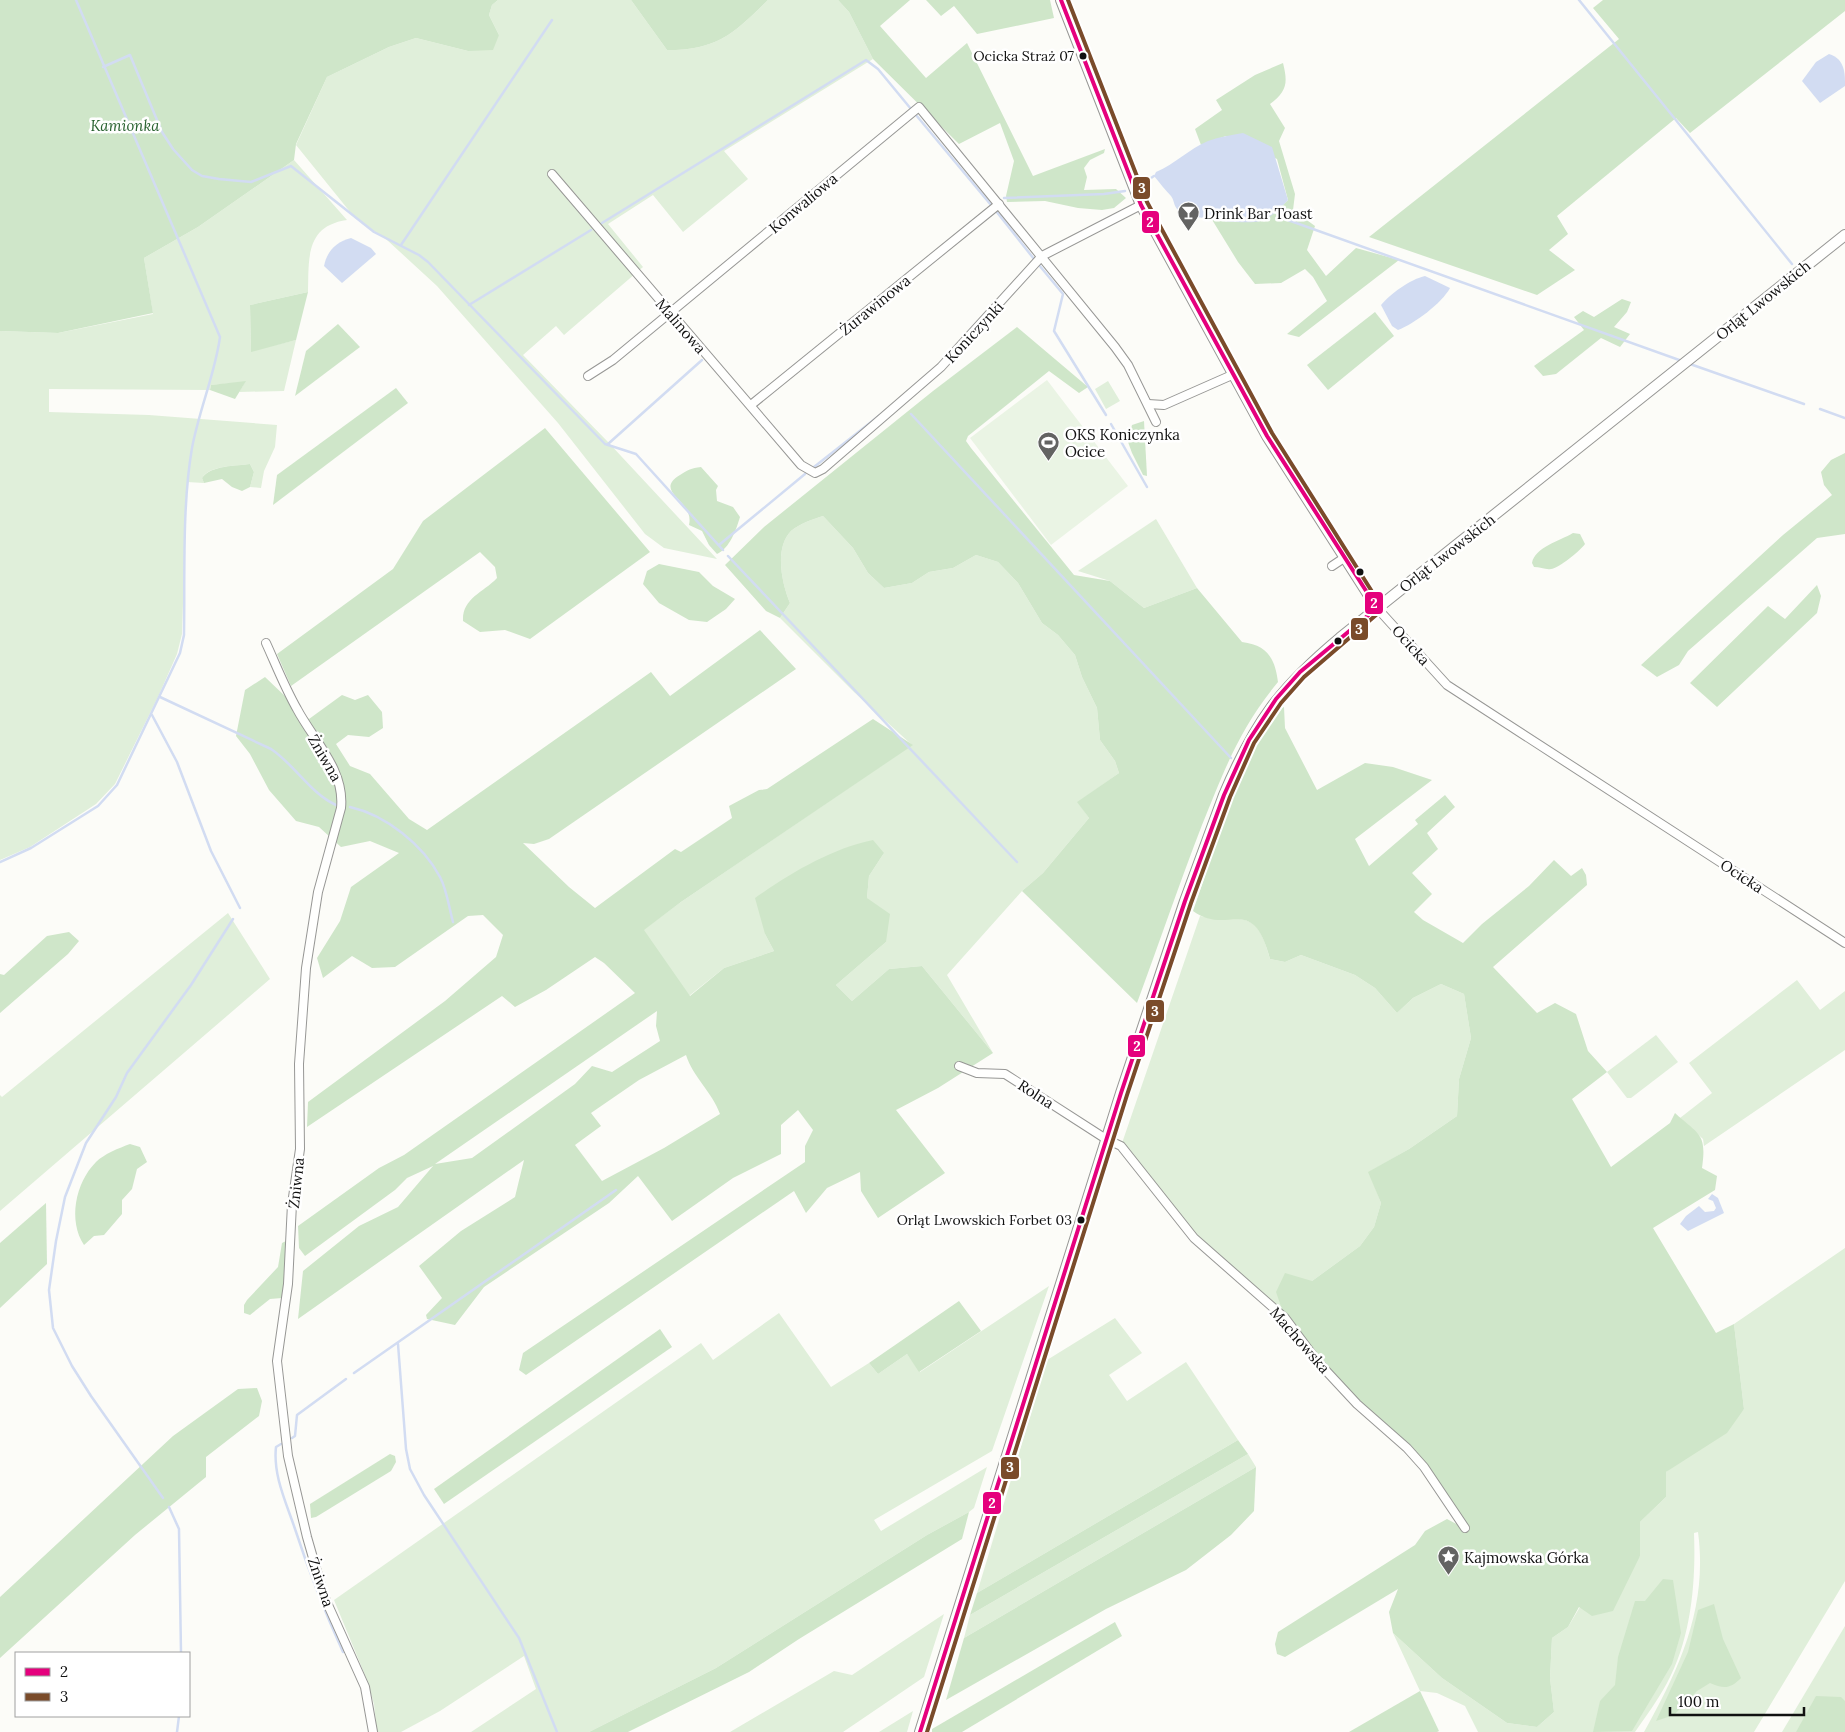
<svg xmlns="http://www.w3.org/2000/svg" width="1845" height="1732" font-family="Lora,serif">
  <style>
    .green { fill: #e0efda }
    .forest { fill: #cfe6c9; fill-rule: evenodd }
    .pitch { fill: #eaf4e4 }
    .water { fill: #d2dcf2 }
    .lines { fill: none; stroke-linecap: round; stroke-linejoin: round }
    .stream { stroke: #d2dcf2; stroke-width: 2.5 }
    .minor-casing { stroke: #979795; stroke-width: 10 }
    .tertiary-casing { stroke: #979795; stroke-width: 12 }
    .minor { stroke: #fffffe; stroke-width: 8 }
    .tertiary { stroke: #fffffe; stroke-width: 10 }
    .bus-1-casing { stroke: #fff; stroke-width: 8 }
    .bus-2-casing { stroke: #fff; stroke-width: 8 }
    .bus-1 { stroke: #e5007d; stroke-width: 4 }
    .bus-2 { stroke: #7a4b2a; stroke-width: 4 }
    .bus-dot { fill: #111; stroke: #fff; stroke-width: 2 }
    .labels { text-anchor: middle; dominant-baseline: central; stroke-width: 5; stroke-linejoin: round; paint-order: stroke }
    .bus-label { font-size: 14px; fill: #111; stroke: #fff; text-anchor: end }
    .park-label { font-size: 15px; font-style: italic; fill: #28612f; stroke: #fff }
    .street-label { font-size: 15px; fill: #111; stroke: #fff }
    .poi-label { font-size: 15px; fill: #111; stroke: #fff; text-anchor: start }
    .line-badge { stroke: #fff; stroke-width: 2 }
    .badge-label { font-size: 14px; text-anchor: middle; font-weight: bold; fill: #fff }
  </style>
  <rect width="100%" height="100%" fill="#fcfcf8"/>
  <g class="green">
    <path d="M498,0H631L667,50C718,50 734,33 768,0H838L849,12L873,59L724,151L748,179L683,232L653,195L608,224L643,267L564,335L556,326L523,355L608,442L717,559L664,548L645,534L558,423L437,286L387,240L355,218L296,145L327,77L389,47L416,38L468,51L499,35L489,15L492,5Z"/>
    <path d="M294,160L347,220C305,226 309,259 308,292L250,305L251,351L296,340L284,391L239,392L245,382L211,385L210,390L49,389V412L149,415L277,425L275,447L264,471L261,488L250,487L254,472L250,464C236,466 210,465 202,478L204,483L187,482L182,634L177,654L158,697L115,784L96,804L30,847L0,860V331L58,333L153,314L144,258L198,227Z"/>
    <polygon points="1108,381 1120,401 1106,409 1095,389"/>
    <path d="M823,516L853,548L868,573L884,588L912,583L929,572L953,568L976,555L998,562L1018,583L1042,623L1058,635L1075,655L1082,677L1097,708L1100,740L1115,761L1119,773L1078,802L1089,818L1043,873L1022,891L947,975L993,1053L922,966L889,969L852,1001L836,985L886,942L867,898L869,876L884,853L765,934L774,951L724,968L689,996L643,930L681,902L912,745L854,692L780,618L790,603C782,584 774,548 791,531C799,524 813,519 823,516Z"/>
    <polygon points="1156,519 1197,588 1144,608 1110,581 1078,571"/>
    <polygon points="228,913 270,979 0,1211 0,1095 2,1097"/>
    <path d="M1200,916C1243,924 1256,905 1270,959L1285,962L1301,955L1355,975L1375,988L1397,1013L1413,998L1441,984L1464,994L1471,1038L1459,1079L1457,1116L1409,1149L1369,1172L1381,1203L1374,1227L1360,1246L1312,1281L1285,1318L1194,1238L1121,1146Z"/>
    <polygon points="1797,980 1820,1010 1845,991 1845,1050 1704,1146 1703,1139 1680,1118 1712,1093 1689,1063"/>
    <polygon points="1656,1035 1678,1062 1631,1098 1627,1098 1607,1072"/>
    <path d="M1845,1248V1581L1754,1732H1644C1680,1668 1708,1607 1698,1532L1694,1533C1696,1583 1691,1639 1667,1683C1658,1700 1646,1716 1635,1732H1478L1465,1706L1437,1693L1420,1691L1393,1633L1442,1678L1507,1723L1537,1727L1554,1712L1550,1678L1552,1638L1568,1627L1580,1607L1640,1556V1522L1666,1497V1472L1744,1409L1734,1324Z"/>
    <polygon points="1049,1286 992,1451 874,1520 881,1531 987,1467 974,1508 969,1512 927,1535 716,1668 589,1732 471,1732 536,1689 524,1656 440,1711 401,1732 377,1732 374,1704 367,1680 334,1600 701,1343 713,1360 779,1313 831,1387 869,1363 878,1374 907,1354 920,1372"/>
    <polygon points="1115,1318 1142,1353 1109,1375 1127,1401 1186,1362 1238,1440 977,1593 1047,1360"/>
    <polygon points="1248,1454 1256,1467 964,1638 970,1615"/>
    <polygon points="944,1614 924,1677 843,1732 730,1732 834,1671 852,1675"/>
    <polygon points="1845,1626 1845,1732 1782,1732"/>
    <polygon points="913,1711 907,1732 879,1732"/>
  </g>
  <g class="forest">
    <polygon points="0,0 498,0 492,5 489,15 499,35 493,50 468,51 416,38 389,47 327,77 296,144 294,160 198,227 144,258 153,313 58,333 0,331"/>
    <path d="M631,0H768C734,33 718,50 667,50Z"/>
    <polygon points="838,0 910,0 880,26 926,78 967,43 1033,176 1105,149 1104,153 1090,160 1084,168 1087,177 1084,190 1116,189 1126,198 1114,208 1102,210 1078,208 1045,201 1007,202 1006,196 1014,161 1000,123 959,144 873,59 849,12"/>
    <polygon points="926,0 1050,0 1054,18 977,34 954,6 941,16"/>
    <polygon points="1603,0 1845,0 1845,11 1690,133 1676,118 1557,216 1568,234 1549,250 1575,270 1537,295 1369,237 1619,39 1593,8"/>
    <path d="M1283,63C1288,83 1287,91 1270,104L1285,128L1279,141L1295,194L1293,210L1315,226L1307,250L1326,276L1356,248L1399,260L1299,337L1287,334L1327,301L1313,277L1305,269L1281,283L1255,284L1238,262L1211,218C1251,219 1256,231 1288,200L1277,159L1226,136L1201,145L1195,129L1222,110L1216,100L1255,75Z"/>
    <polygon points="308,292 296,340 251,352 250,305"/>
    <polygon points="1622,299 1631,302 1627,312 1614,327 1630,334 1620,347 1601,338 1556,374 1543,376 1534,366 1584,330 1574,317 1583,311 1594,317"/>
    <polygon points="1375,312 1394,336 1328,390 1307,365"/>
    <polygon points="338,324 360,347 295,396 306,351"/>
    <path d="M1017,327L1088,387L1079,393L1049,371L968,436L966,441L971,448L1074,575L1110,581L1144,608L1197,588L1242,642C1267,645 1275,658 1278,682C1239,729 1225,769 1202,825C1179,884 1159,944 1137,1003L1022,891L1043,873L1089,818L1077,802L1119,773L1115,761L1100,740L1097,708L1082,677L1075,655L1058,635L1042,623L1018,583L998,562L976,555L953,568L929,572L912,583L884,588L868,573L853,548L823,516C813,519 799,524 791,531C774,548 782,584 790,603L780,618L766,611L725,565L764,527L933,391Z"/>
    <polygon points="246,381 235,399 210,390 211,385"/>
    <polygon points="396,388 408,403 273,505 277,475"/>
    <polygon points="1144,421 1147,476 1143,475 1132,453 1128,442 1132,425"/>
    <path d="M545,428L650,552L530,639L505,630L480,632L463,621C462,598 483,593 497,578L495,567L480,552L291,686L277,654L393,569L423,521Z"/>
    <polygon points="1845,453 1845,534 1817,538 1688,651 1679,665 1657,677 1641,665 1783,535 1832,495 1824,485 1821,472 1831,460"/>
    <path d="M250,464L254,472L250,487L242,491L232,487L222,479L204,483L202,478C211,465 236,466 250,464Z"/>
    <path d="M701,467L718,486L716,490L717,501L733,507L740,517C736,530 730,548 717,554L709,545L702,531L689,525C695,500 652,492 680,475C688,470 691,468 701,467Z"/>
    <path d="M1573,533L1580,534L1585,544C1580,551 1559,568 1551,569C1546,570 1540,567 1534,567L1532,563C1535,547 1560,541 1573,533Z"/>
    <polygon points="659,564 699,572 713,586 735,599 726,609 707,622 689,620 659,603 643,584 647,571"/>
    <polygon points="1817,585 1821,596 1817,613 1717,707 1690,683 1768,606 1785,619"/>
    <path d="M760,630L796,669L549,839L534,844L523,843L569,887L595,908L675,849L681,852L732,818L729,806L759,790L767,789L873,719L913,745L681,902L644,930L690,996L724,968L774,951L765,934L755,898C791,873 830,849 873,840L884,853L869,876L867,898L890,914L886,942L836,985L852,1001L889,969L922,966L993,1053L938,1088L896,1110L945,1173L878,1218L861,1191L860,1172L827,1188L806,1213L794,1191L526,1375L519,1370L523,1353L805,1162V1146L813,1130L798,1110L781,1125V1154L733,1178L672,1221L638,1176L609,1203L484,1287L455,1325L427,1319L426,1315L442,1298L419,1266L461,1231L515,1197L524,1160L298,1319L303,1271L359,1226L398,1207L433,1166L407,1178L395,1190L305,1256L299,1248L298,1226L379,1168L404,1155L635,993L604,963L595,957L546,990L515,1007L502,996L307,1127L308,1102L445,1001L496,957L503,935L483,915L468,916L395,967L372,968L352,956L323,978L317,958L340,921L351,887L399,853L370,841L341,847L319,827L296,821L269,790L250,754L236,736L245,690L265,677L309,719L342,695L355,700L368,695L382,712L383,728L369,737L348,735L336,744L350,766L370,774L409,819L427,830L651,672L670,696ZM657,1011L656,1026L660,1041L612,1072L592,1066L575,1084L472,1158L435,1164ZM686,1055C693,1077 712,1092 720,1114L664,1148L602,1181L575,1145L601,1126L591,1113L639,1080Z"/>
    <path d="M1284,707L1285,728L1317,790L1365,763L1393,767L1432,780L1355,839L1369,866L1418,824L1415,820L1445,795L1455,807L1427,833L1438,849L1412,873L1432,894L1414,912L1423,920L1463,943L1482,924L1529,886L1554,860L1571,876L1582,868L1586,875L1587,885L1493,967L1537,1013L1555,1003L1576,1014L1588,1051L1607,1072L1572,1099L1611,1167L1670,1123L1675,1113C1699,1135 1707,1133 1702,1168L1717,1176L1715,1190L1653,1228L1716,1333L1734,1324L1744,1409L1727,1433L1666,1472V1497L1640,1522V1556L1613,1611L1592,1616L1579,1607L1568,1627L1552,1638L1550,1678L1554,1712L1537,1727L1507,1723L1442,1678L1393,1633L1389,1612L1398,1589L1285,1657L1277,1654L1275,1644L1278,1632L1415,1545L1425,1531L1447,1519L1464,1528L1424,1467L1357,1404L1285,1318L1276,1292L1285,1273L1312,1281L1360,1246L1374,1227L1381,1203L1368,1172L1409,1149L1457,1116L1459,1079L1471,1038L1464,994L1441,984L1413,998L1397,1013L1375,988L1355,975L1301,955L1285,962L1270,959C1252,891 1228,937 1193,911L1237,782L1254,749L1280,709Z"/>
    <polygon points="69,932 79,941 68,954 0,1013 0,974 4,975 47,936"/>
    <path d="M130,1144L140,1147L147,1162L137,1169L132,1189L122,1200V1214L104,1235L94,1236L84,1245C68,1221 75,1183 96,1162C104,1154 119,1148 130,1144Z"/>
    <polygon points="46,1203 47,1264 0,1308 0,1243"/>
    <polygon points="288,1240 287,1270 282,1298 270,1299 250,1315 244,1313 244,1305 247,1300 278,1267 282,1243"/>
    <polygon points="959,1301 981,1331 919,1372 907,1354 878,1374 869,1363"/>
    <polygon points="660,1329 672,1347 444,1504 434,1489"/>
    <polygon points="257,1388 262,1401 259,1416 206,1457 206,1477 135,1535 0,1658 0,1597 173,1436 238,1389"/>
    <polygon points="1238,1440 1248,1454 970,1615 977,1593"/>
    <polygon points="390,1454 395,1456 396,1462 391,1471 316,1517 311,1518 310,1504"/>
    <polygon points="1256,1467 1254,1511 1231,1535 1186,1570 1106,1609 946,1700 964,1638"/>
    <polygon points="969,1512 962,1539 799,1639 749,1672 628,1732 589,1732 716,1668 927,1535"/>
    <polygon points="1663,1579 1673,1580 1681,1633 1672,1664 1632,1731 1593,1732 1600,1701 1615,1685 1618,1657 1635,1601 1645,1601"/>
    <path d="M1714,1604L1723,1639L1741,1678C1730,1689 1724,1689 1710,1683L1697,1691L1674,1715L1656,1721L1688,1652L1698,1610Z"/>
    <polygon points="1115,1622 1122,1636 962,1732 932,1732 932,1729"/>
    <polygon points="1420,1691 1439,1731 1437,1732 1349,1732"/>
    <polygon points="1816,1696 1841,1697 1845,1701 1845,1732 1796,1732"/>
  </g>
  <polygon class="pitch" points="1047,380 1128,486 1051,545 970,438"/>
  <g class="water">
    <path d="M1829,54C1845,59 1845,73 1845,86L1820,103L1802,81L1816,62Z"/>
    <path d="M1243,133L1272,147L1288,200C1281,207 1273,216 1264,220C1250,226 1195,219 1181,212C1173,208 1175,201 1171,196C1165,190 1160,183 1154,176L1156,172C1175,164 1189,149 1208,141C1219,137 1232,135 1243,133Z"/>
    <path d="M351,238L371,248L376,254L342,283L324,266C327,251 336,242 351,238Z"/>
    <path d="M1425,276L1450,288C1442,303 1414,324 1398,330L1392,326L1381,305C1390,294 1411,279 1425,276Z"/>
    <polygon points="1712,1194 1718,1198 1724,1213 1688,1231 1680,1224 1686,1216 1699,1206 1705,1212 1714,1211 1716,1208 1713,1201 1708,1199"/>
  </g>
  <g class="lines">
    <g class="stream">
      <polyline points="1579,0 1792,264"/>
      <polyline points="103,67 130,55 162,132 173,149 192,170 202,176 219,179 251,182 291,166 374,232 419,255 428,262 605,444 636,454 723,550"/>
      <polyline points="916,115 991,205"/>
      <polyline points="1142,184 1154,176"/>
      <polyline points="1004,198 1104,194 1125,191"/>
      <polyline points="996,211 1034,259"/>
      <polyline points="1275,212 1285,219 1682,361"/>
      <polyline points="602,223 866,60 878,69 911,109"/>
      <polyline points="401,245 552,20"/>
      <polyline points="1039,265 1063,294 1054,331 1106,415"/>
      <polyline points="469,305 591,230"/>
      <polyline points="1690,364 1804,404"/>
      <polyline points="1820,409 1845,418"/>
      <polyline points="911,414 1231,758"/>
      <polyline points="1111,424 1147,487"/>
      <polyline points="608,444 702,360"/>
      <polyline points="814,467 894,404"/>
      <polyline points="719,545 805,474"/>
      <polyline points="728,556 1017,862"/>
      <path d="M160,697L271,749C295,765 310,793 336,805"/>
      <polyline points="152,715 177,762 211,851 240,908"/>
      <path d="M350,807C386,815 423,845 440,877C447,890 449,908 453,922"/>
      <path d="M0,862L31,848L98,806L117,785L180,653L184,635C185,575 182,506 192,448C199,410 215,374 220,337L76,0"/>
      <polyline points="398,1344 406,1449 410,1469 424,1495 519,1638 557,1732"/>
      <polyline points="354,1373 616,1190"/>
      <polyline points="292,1438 295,1436 297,1415 346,1379"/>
      <path d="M281,1444L276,1447C273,1474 285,1500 294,1526C308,1569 324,1610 343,1652"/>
      <polyline points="163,1498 91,1396 72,1366 53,1328 49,1290 56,1241 65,1197 86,1143 116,1097 127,1073 191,985 233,919"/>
      <polyline points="169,1507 179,1529 181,1653"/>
      <polyline points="177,1732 179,1716"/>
    </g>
    <defs>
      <g id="minor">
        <polyline points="552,174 801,465 815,473 823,469 941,367 1042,256 1141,205"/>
        <polyline points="588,376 613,360 919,107 1115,347 1128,365 1156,422"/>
        <polyline points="1148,404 1164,405 1232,375"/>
        <polyline points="751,405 999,204"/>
        <polyline points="1332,566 1344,558"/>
        <polyline points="1377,608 1447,685 1845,943"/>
        <path d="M266,643C276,665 285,688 297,709C314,741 345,770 341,808L318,892L306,968L299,1064L300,1149L292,1204L288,1284L277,1361L288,1456L307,1537L324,1596L365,1687L373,1732"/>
        <polyline points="959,1066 977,1073 1005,1074 1106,1139 1121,1146 1194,1238 1285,1318 1317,1361 1357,1404 1407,1448 1424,1467 1465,1528"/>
      </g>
      <g id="tertiary">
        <polyline points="1061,0 1141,205 1267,436 1377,608"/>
        <path d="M920,1732L1121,1093L1185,901L1224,795C1255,722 1279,689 1340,638L1845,235"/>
      </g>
    </defs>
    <use href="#minor" class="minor-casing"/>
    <use href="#tertiary" class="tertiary-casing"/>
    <use href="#minor" class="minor"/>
    <use href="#tertiary" class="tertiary"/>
    <defs>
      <polyline id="bus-1" points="920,1732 1121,1093 1185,901 1224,795 1249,740 1276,699 1300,672 1377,608 1267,436 1141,205 1061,0"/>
      <polyline id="bus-2" points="927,1732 1127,1095 1191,903 1230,797 1254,743 1281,703 1304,677 1383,609 1272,433 1147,202 1068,0"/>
    </defs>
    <use href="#bus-1" class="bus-1-casing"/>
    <use href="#bus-2" class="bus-2-casing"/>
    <use href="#bus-1" class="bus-1"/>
    <use href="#bus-2" class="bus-2"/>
  </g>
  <defs>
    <symbol id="bar-pin" viewBox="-11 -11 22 30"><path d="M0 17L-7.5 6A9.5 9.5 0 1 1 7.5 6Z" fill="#636362" stroke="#fff"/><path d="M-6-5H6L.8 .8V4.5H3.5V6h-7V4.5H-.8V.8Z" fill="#fff"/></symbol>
    <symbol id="stadium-pin" viewBox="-11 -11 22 30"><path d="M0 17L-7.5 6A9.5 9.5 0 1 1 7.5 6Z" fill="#636362" stroke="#fff"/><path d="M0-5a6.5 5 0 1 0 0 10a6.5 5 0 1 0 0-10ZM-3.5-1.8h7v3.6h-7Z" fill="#fff"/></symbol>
    <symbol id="sight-pin" viewBox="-11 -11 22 30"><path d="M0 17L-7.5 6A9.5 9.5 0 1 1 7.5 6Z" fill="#636362" stroke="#fff"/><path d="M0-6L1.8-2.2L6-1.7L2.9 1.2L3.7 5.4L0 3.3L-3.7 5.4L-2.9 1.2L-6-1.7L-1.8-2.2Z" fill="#fff"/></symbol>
  </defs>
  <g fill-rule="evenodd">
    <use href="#bar-pin" x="1176" y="200" width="25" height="34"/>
    <use href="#stadium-pin" x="1036" y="430" width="25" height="34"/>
    <use href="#sight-pin" x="1436" y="1544" width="25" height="34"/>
  </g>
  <g class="bus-dot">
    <circle cx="1083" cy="56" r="4.5"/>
    <circle cx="1360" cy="572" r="4.5"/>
    <circle cx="1338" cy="641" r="4.5"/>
    <circle cx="1081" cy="1220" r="4.5"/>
  </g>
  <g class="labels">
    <g class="bus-label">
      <text x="1074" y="56">Ocicka Straż 07</text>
      <text x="1072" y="1220">Orląt Lwowskich Forbet 03</text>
    </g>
    <g class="park-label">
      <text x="125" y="125">Kamionka</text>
    </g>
    <g class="street-label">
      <text transform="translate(803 203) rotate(-40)">Konwaliowa</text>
      <text transform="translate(1763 300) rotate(-39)">Orląt Lwowskich</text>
      <text transform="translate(875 305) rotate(-39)">Żurawinowa</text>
      <text transform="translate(681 326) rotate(49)">Malinowa</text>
      <text transform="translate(974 332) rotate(-47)">Koniczynki</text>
      <text transform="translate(1447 553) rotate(-38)">Orląt Lwowskich</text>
      <text transform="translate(1411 645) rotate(48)">Ocicka</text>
      <text transform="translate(325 758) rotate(60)">Żniwna</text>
      <text transform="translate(1742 876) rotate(33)">Ocicka</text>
      <text transform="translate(1036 1094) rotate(33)">Rolna</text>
      <text transform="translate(296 1183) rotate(-84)">Żniwna</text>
      <text transform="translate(1300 1340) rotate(49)">Machowska</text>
      <text transform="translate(321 1582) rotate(71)">Żniwna</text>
    </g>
    <g class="poi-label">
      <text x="1204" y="213">Drink Bar Toast</text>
      <text x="1065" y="434">OKS Koniczynka<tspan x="1065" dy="17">Ocice</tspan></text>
      <text x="1464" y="1557">Kajmowska Górka</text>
    </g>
  </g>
  <g class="line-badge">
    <rect x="1132" y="176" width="19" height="24" rx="5" fill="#7a4b2a"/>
    <rect x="1141" y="210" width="19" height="24" rx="5" fill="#e5007d"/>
    <rect x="1364" y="591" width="20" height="24" rx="5" fill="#e5007d"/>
    <rect x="1350" y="617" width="19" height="24" rx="5" fill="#7a4b2a"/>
    <rect x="1145" y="999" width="20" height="24" rx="5" fill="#7a4b2a"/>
    <rect x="1127" y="1034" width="19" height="24" rx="5" fill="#e5007d"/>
    <rect x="1000" y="1456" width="20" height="24" rx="5" fill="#7a4b2a"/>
    <rect x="982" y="1491" width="20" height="24" rx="5" fill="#e5007d"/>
  </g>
  <g class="badge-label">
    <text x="1142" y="193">3</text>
    <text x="1150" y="227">2</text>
    <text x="1374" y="608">2</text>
    <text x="1359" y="634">3</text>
    <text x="1155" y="1016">3</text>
    <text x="1137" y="1051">2</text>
    <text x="1010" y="1472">3</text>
    <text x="992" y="1508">2</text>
  </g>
  <rect x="15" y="1652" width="175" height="65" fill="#ffffff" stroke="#a0a0a0"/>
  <rect x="25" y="1668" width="25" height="8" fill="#e5007d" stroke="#a0a0a0"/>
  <text x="60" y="1677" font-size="15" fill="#111111">2</text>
  <rect x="25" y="1693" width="25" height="8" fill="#7a4b2a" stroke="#a0a0a0"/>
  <text x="60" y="1702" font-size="15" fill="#111111">3</text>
  <path d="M1670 1707v8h134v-8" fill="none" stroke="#111111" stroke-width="2.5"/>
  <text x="1678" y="1707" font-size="15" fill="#111111" stroke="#ffffff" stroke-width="4" paint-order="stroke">100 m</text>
</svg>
